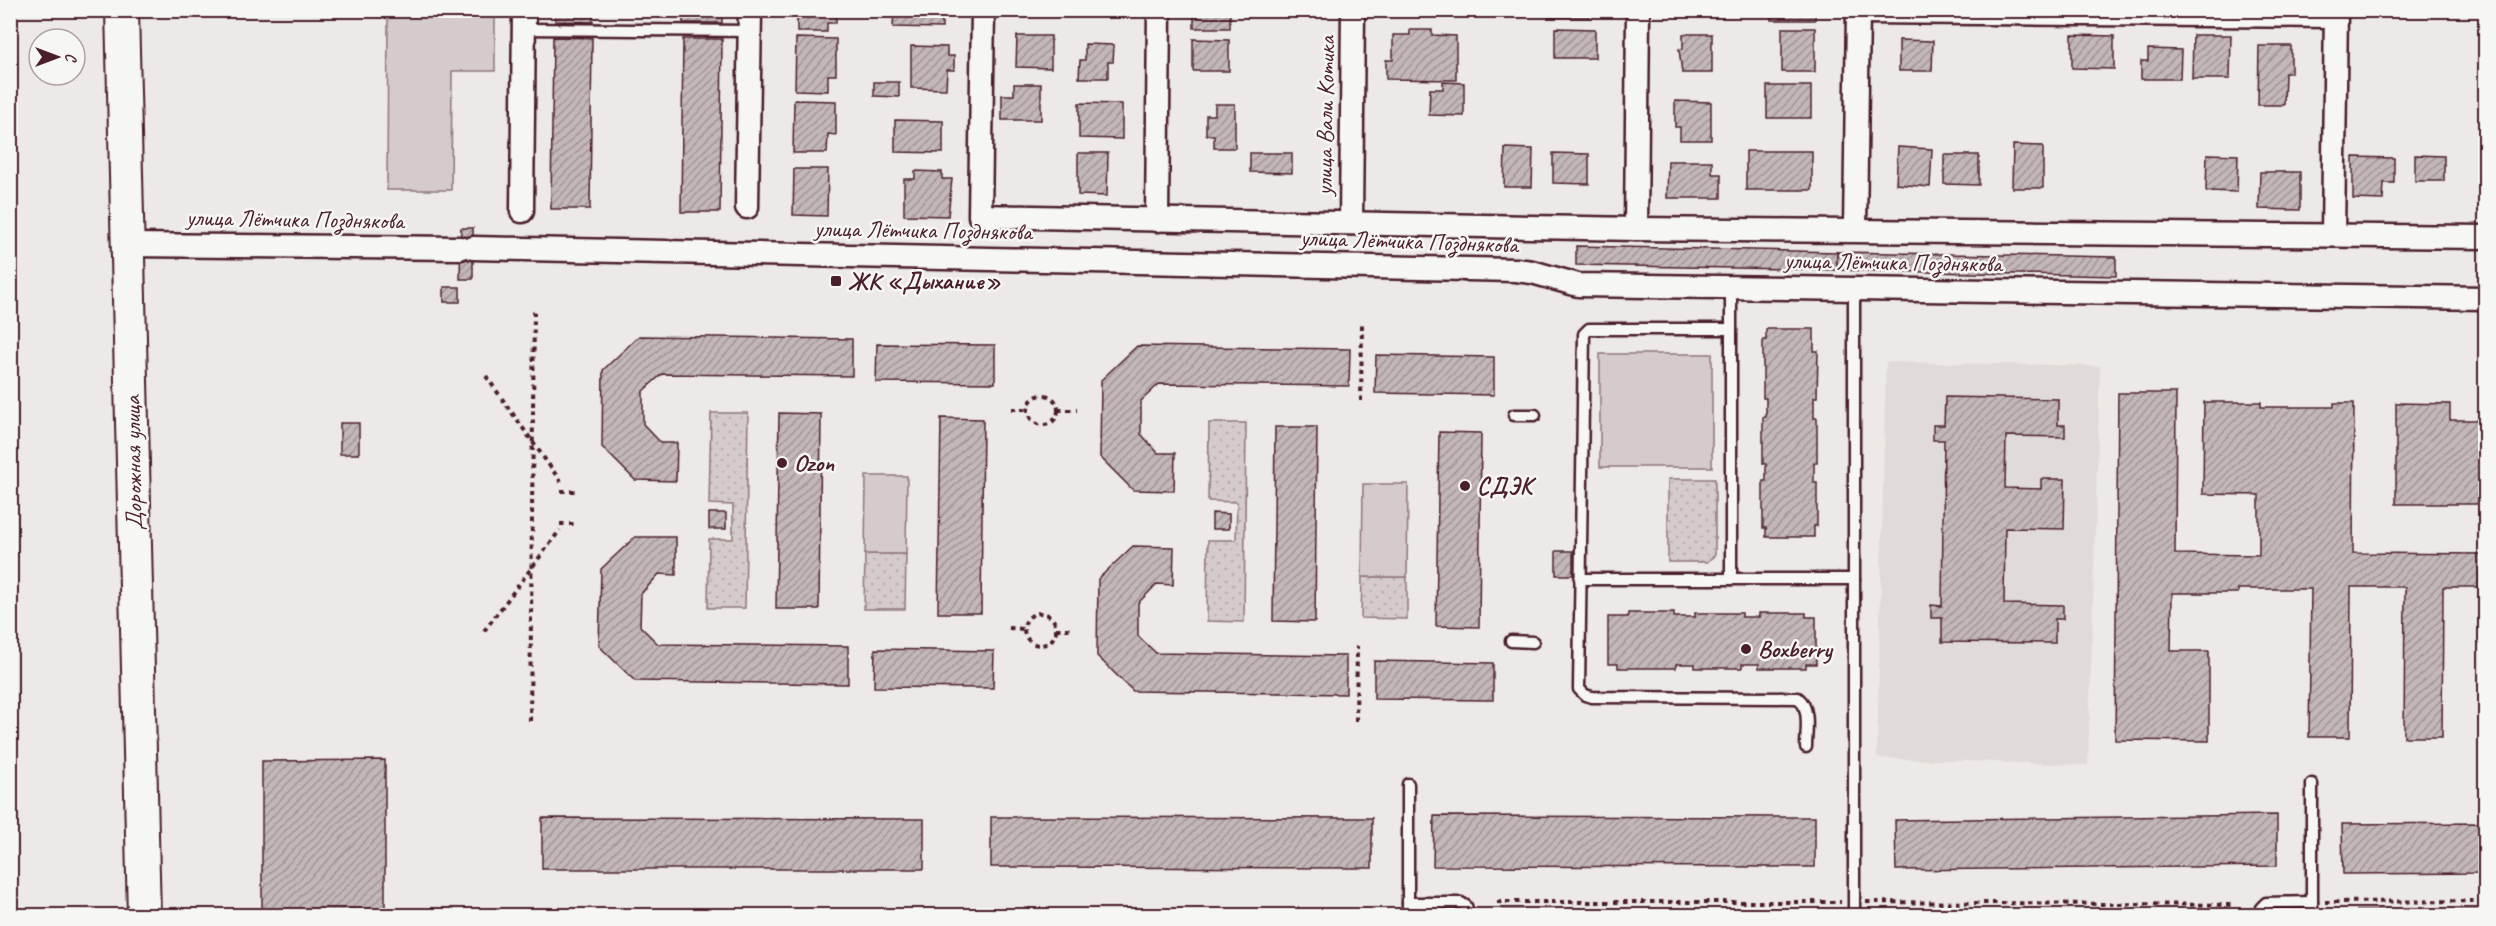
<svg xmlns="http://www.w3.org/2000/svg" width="2496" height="926" font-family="Caveat,sans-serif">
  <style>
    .built { fill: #e0dad8 }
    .park { fill: url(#park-dots); stroke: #8f757a; stroke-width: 1.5 }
    .garden { fill: #d4cbca; stroke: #8f757a; stroke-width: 1.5 }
    .building { fill: url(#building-hatch); stroke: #4a1f2b; stroke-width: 1.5 }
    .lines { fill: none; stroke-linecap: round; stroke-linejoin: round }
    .lane-casing { stroke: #4a1f2b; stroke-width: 15 }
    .street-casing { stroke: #4a1f2b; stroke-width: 27 }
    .secondary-casing { stroke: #4a1f2b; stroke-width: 36 }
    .path { stroke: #4a1f2b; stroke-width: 4; stroke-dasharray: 4.5 4.5; stroke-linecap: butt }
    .lane { stroke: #f6f6f2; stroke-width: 10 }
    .street { stroke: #f6f6f2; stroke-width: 22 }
    .secondary { stroke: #f6f6f2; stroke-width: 32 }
    .poi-dot { fill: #4a1f2b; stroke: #f6f6f2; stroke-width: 2 }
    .labels { text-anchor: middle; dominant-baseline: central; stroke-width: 5; stroke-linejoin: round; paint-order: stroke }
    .street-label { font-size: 24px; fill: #4a1f2b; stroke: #f6f6f2 }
    .poi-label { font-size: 24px; font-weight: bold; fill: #4a1f2b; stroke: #f6f6f2; text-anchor: start }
  </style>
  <defs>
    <pattern id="park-dots" width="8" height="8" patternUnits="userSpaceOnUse" patternTransform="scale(1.5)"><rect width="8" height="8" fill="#d4cbca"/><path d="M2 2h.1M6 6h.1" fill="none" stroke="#b8aeae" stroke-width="1.8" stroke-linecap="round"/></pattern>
    <pattern id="building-hatch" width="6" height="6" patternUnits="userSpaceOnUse" patternTransform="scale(1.5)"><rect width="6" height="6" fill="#c4b7b7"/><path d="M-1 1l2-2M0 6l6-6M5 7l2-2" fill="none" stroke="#a19495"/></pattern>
  </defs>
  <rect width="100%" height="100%" fill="#ece9e6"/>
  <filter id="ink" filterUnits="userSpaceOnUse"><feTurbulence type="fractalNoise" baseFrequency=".0167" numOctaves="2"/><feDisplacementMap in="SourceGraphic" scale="12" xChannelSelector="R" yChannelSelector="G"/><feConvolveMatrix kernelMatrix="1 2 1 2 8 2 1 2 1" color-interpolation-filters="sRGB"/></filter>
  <g filter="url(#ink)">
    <polygon class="built" points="1886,362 2100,366 2088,765 1877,758"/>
    <g class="park">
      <polygon points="711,413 748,413 745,608 708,608 709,539 733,539 733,505 709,504"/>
      <polygon points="1209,423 1246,423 1244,622 1207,621 1208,540 1236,540 1237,502 1208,501"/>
      <polygon points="1668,479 1715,479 1715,555 1707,562 1668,562"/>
      <polygon points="865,554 906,554 905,609 864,609"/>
      <polygon points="1362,577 1407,577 1407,619 1361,618"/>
      <polygon points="1503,910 1836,913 1836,915 1503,916"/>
      <polygon points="2357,910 2485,910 2486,915 2357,916"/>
      <polygon points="1878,912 2106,913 2106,915 1878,916"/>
    </g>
    <g class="garden">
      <polygon points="388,11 495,11 495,71 452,71 451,190 387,190"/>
      <rect x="1600" y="354" width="112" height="113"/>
      <polygon points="866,476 907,476 906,554 865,554"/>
      <polygon points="1363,484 1408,484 1407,577 1362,577"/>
    </g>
    <g class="building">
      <polygon points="555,10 593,10 593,22 555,21"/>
      <rect x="683" y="10" width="39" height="13"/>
      <polygon points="797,10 836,10 836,23 827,23 827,32 797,32"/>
      <polygon points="894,10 942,10 942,28 893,27"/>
      <polygon points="1085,10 1130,10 1129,16 1085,15"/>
      <rect x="1194" y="10" width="36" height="18"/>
      <rect x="1549" y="10" width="41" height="7"/>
      <rect x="1674" y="10" width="38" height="5"/>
      <rect x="1771" y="10" width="44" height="10"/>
      <polygon points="1555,28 1595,29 1595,58 1555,58"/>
      <rect x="1782" y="28" width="33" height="44"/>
      <polygon points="1410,30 1432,30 1432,35 1456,36 1456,80 1386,79 1386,60 1393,60 1393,35 1410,35"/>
      <polygon points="1683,34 1712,34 1712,73 1682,73 1679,49 1683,49"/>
      <polygon points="2072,35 2114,36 2114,69 2072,68"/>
      <polygon points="2193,35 2231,35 2230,79 2192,79"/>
      <polygon points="1017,36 1051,36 1051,68 1016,67"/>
      <polygon points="553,37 592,38 590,209 551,209"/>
      <polygon points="796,38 836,39 836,75 828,75 828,91 795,90"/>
      <polygon points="683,39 722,39 720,212 681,212"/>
      <polygon points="1193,39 1229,40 1229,71 1193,71"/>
      <polygon points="1899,40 1933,41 1932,71 1899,71"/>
      <polygon points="1085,44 1114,45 1113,62 1108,62 1108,78 1079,78 1080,60 1085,60"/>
      <polygon points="911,46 947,47 947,56 954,56 954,70 947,70 946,89 911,88"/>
      <polygon points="2259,46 2291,46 2291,73 2285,73 2284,105 2258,105"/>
      <polygon points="2148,49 2181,50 2180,79 2141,79 2141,61 2148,61"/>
      <polygon points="874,82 899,82 899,97 874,96"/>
      <polygon points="1443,82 1464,83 1464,116 1429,115 1430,89 1443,89"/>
      <polygon points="1014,84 1041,84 1041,120 1002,120 1002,95 1014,95"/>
      <rect x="1767" y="86" width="44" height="32"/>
      <polygon points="794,100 836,101 836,135 828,134 827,153 793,153"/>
      <polygon points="1675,101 1711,102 1711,140 1680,140 1680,127 1675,127"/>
      <polygon points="1079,103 1122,104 1122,139 1079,138"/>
      <polygon points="1215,104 1235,104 1235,148 1214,148 1214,135 1206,135 1206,115 1215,115"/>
      <polygon points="895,120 943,121 943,153 895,152"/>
      <polygon points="2013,145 2043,146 2043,188 2012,188"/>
      <polygon points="1898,147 1932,149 1930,187 1896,184"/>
      <polygon points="1505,148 1533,149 1532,187 1504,187"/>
      <rect x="1746" y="151" width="66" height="39"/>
      <polygon points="1078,153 1108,153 1107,196 1078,195"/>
      <polygon points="1250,153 1292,153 1292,173 1250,172"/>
      <polygon points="1553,153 1589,154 1589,184 1553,183"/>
      <polygon points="2207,154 2238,155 2237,192 2206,191"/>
      <polygon points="1944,155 1979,155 1979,185 1944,184"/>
      <polygon points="2415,155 2444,156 2444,181 2415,181"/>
      <polygon points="2353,157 2394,158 2394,183 2384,183 2383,200 2353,199"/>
      <polygon points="1668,161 1712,161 1712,174 1721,174 1721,198 1667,198"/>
      <polygon points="794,169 828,169 827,216 793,215"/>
      <polygon points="915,171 942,172 942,179 952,179 948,216 904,215 904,179 915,179"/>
      <polygon points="2260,172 2300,172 2300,210 2259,209"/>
      <polygon points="461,228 473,228 473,279 460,279"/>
      <polygon points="1576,246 1837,252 1837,270 1576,265"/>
      <polygon points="1837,252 2116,257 2116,276 1837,270"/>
      <rect x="444" y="287" width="16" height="15"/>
      <polygon points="1766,329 1814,329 1814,351 1818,351 1817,397 1814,397 1814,418 1817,418 1817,463 1814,463 1814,483 1817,483 1817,526 1814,526 1814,537 1766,537 1766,528 1763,528 1763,481 1766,481 1766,464 1763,464 1763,417 1766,417 1766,398 1763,398 1763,340 1766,340"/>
      <polygon points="639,336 852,339 852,376 662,374 643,391 643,424 661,443 677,443 676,481 635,480 602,447 603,370"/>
      <polygon points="877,344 995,345 995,383 876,382"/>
      <polygon points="1137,346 1350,349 1349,386 1159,384 1141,401 1141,434 1158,453 1175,453 1174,491 1133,490 1100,457 1101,380"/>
      <polygon points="1376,355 1494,357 1494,395 1375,393"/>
      <polygon points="2118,393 2176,393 2175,554 2259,555 2259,495 2203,494 2204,402 2261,402 2261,407 2334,407 2334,403 2354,403 2353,553 2486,554 2486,587 2443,587 2442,737 2404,737 2405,587 2351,587 2350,737 2309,737 2311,589 2238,589 2238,593 2172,593 2171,651 2209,651 2209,741 2115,740"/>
      <polygon points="1945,397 2058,399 2058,425 2065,425 2065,437 2006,436 2005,488 2041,489 2041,479 2065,479 2064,529 2005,528 2004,604 2063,605 2063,619 2055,619 2055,643 1942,642 1942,618 1931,618 1931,605 1942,606 1944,440 1933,440 1933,425 1944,425"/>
      <polygon points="2396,403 2450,404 2450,420 2486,420 2486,504 2396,504"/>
      <polygon points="779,413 821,414 819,609 776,609"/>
      <polygon points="941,418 983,419 981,613 938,613"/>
      <rect x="340" y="423" width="19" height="31"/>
      <polygon points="1275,427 1317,427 1315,622 1273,621"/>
      <polygon points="1439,432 1481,433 1479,627 1436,626"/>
      <rect x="709" y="513" width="17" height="16"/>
      <polygon points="1212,513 1229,514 1229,529 1212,529"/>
      <polygon points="635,537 676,537 676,575 659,574 641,594 640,626 658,644 848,646 848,684 635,681 599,646 601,569"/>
      <polygon points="1133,546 1174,547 1173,585 1157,584 1138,603 1138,636 1156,653 1346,656 1346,694 1133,691 1097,656 1098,579"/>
      <rect x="1556" y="551" width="17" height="24"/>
      <polygon points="1628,613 1674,613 1674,617 1695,617 1695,613 1742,613 1742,617 1759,617 1759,613 1806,613 1806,617 1816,617 1816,664 1806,664 1806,668 1759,668 1759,664 1742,664 1742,668 1695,668 1695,664 1676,664 1676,668 1618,668 1618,664 1608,664 1608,617 1628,617"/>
      <polygon points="875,649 994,651 993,688 874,687"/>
      <polygon points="1374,661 1493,663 1493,700 1374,699"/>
      <polygon points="385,760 385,916 262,916 262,761"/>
      <polygon points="2277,815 2277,866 1896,870 1895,820"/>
      <polygon points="1434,816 1815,817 1815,867 1433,866"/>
      <polygon points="991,817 1372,818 1372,868 991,867"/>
      <polygon points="542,818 924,819 924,869 542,869"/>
      <polygon points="2486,823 2486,873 2343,874 2342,824"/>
    </g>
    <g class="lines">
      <defs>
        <g id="lane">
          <polyline points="524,29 750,31"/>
          <polyline points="1731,287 1731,579"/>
          <polyline points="1854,289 1854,916"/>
          <path d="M1731,329H1589L1584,334L1579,689L1585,695L1592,697L1798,698C1811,708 1806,732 1806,747"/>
          <polyline points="1514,415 1535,415"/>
          <polyline points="1580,579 1854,579"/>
          <polyline points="1511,641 1533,642"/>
          <polyline points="2312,784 2312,916"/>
          <polyline points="1408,903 1461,903 1466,906 1469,916"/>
          <polyline points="1408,916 1408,784"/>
          <polyline points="2260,916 2261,908 2266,903 2312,902"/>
        </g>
        <g id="street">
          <polyline points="983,10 980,216 1636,229 2486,237"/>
          <polyline points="1858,12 2336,16"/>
          <polyline points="747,207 750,10"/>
          <polyline points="522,211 524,10"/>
          <polyline points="1157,220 1159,10"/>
          <polyline points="1351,223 1353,10"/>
          <polyline points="1636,229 1638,10"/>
          <polyline points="1855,229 1858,10"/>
          <polyline points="2333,235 2336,10"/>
          <polyline points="128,245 460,248"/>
          <polyline points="473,248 1516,270 1532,272 1578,285 2486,298"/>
        </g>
        <polyline id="secondary" points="122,10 144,916"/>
      </defs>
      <use href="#lane" class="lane-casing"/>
      <use href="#street" class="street-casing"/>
      <use href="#secondary" class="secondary-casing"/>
      <g class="path">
        <polyline points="486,376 561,482"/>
        <circle cx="1043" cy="410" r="15"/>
        <polyline points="1361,401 1362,324"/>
        <polyline points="1012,409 1027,409"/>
        <polyline points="1058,410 1077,410"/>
        <polyline points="561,491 577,491"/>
        <polyline points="560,524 576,524"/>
        <circle cx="1040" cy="629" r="16"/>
        <polyline points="1009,628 1024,629"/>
        <polyline points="1056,629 1074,629"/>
        <polyline points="484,631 560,530"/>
        <polyline points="530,721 534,310"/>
        <polyline points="1356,721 1357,646"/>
        <polyline points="1497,902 1841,902"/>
        <polyline points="1866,902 2233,905"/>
        <polyline points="2325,902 2486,901"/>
      </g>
      <use href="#lane" class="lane"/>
      <use href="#street" class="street"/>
      <use href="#secondary" class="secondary"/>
    </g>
  </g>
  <g class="poi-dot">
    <rect x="830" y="275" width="12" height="12" rx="3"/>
    <circle cx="782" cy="463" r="6"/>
    <circle cx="1465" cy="486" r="6"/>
    <circle cx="1746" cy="649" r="6"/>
  </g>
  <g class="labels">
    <g class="street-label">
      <text transform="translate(1325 116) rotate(-89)">улица Вали Котика</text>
      <text transform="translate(295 219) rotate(1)">улица Лётчика Позднякова</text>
      <text transform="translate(923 230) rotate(1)">улица Лётчика Позднякова</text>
      <text transform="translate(1409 241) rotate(2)">улица Лётчика Позднякова</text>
      <text transform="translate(1893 262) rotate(1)">улица Лётчика Позднякова</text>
      <text transform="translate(133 463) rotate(-91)">Дорожная улица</text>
    </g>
    <g class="poi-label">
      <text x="848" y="281">ЖК «Дыхание»</text>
      <text x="794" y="463">Ozon</text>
      <text x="1477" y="486">СДЭК</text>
      <text x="1758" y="649">Boxberry</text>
    </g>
  </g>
  <rect width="2496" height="926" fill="none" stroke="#f6f6f2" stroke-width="36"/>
  <rect x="18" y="18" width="2460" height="890" fill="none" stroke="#4a1f2b" stroke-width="2" filter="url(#ink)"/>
  <g transform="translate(57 57) rotate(90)"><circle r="28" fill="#f6f6f2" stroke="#b1a0a2" stroke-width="1.5"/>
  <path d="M0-4.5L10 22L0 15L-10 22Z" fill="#4a1f2b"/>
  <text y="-9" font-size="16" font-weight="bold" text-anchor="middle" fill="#4a1f2b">С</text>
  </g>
</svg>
